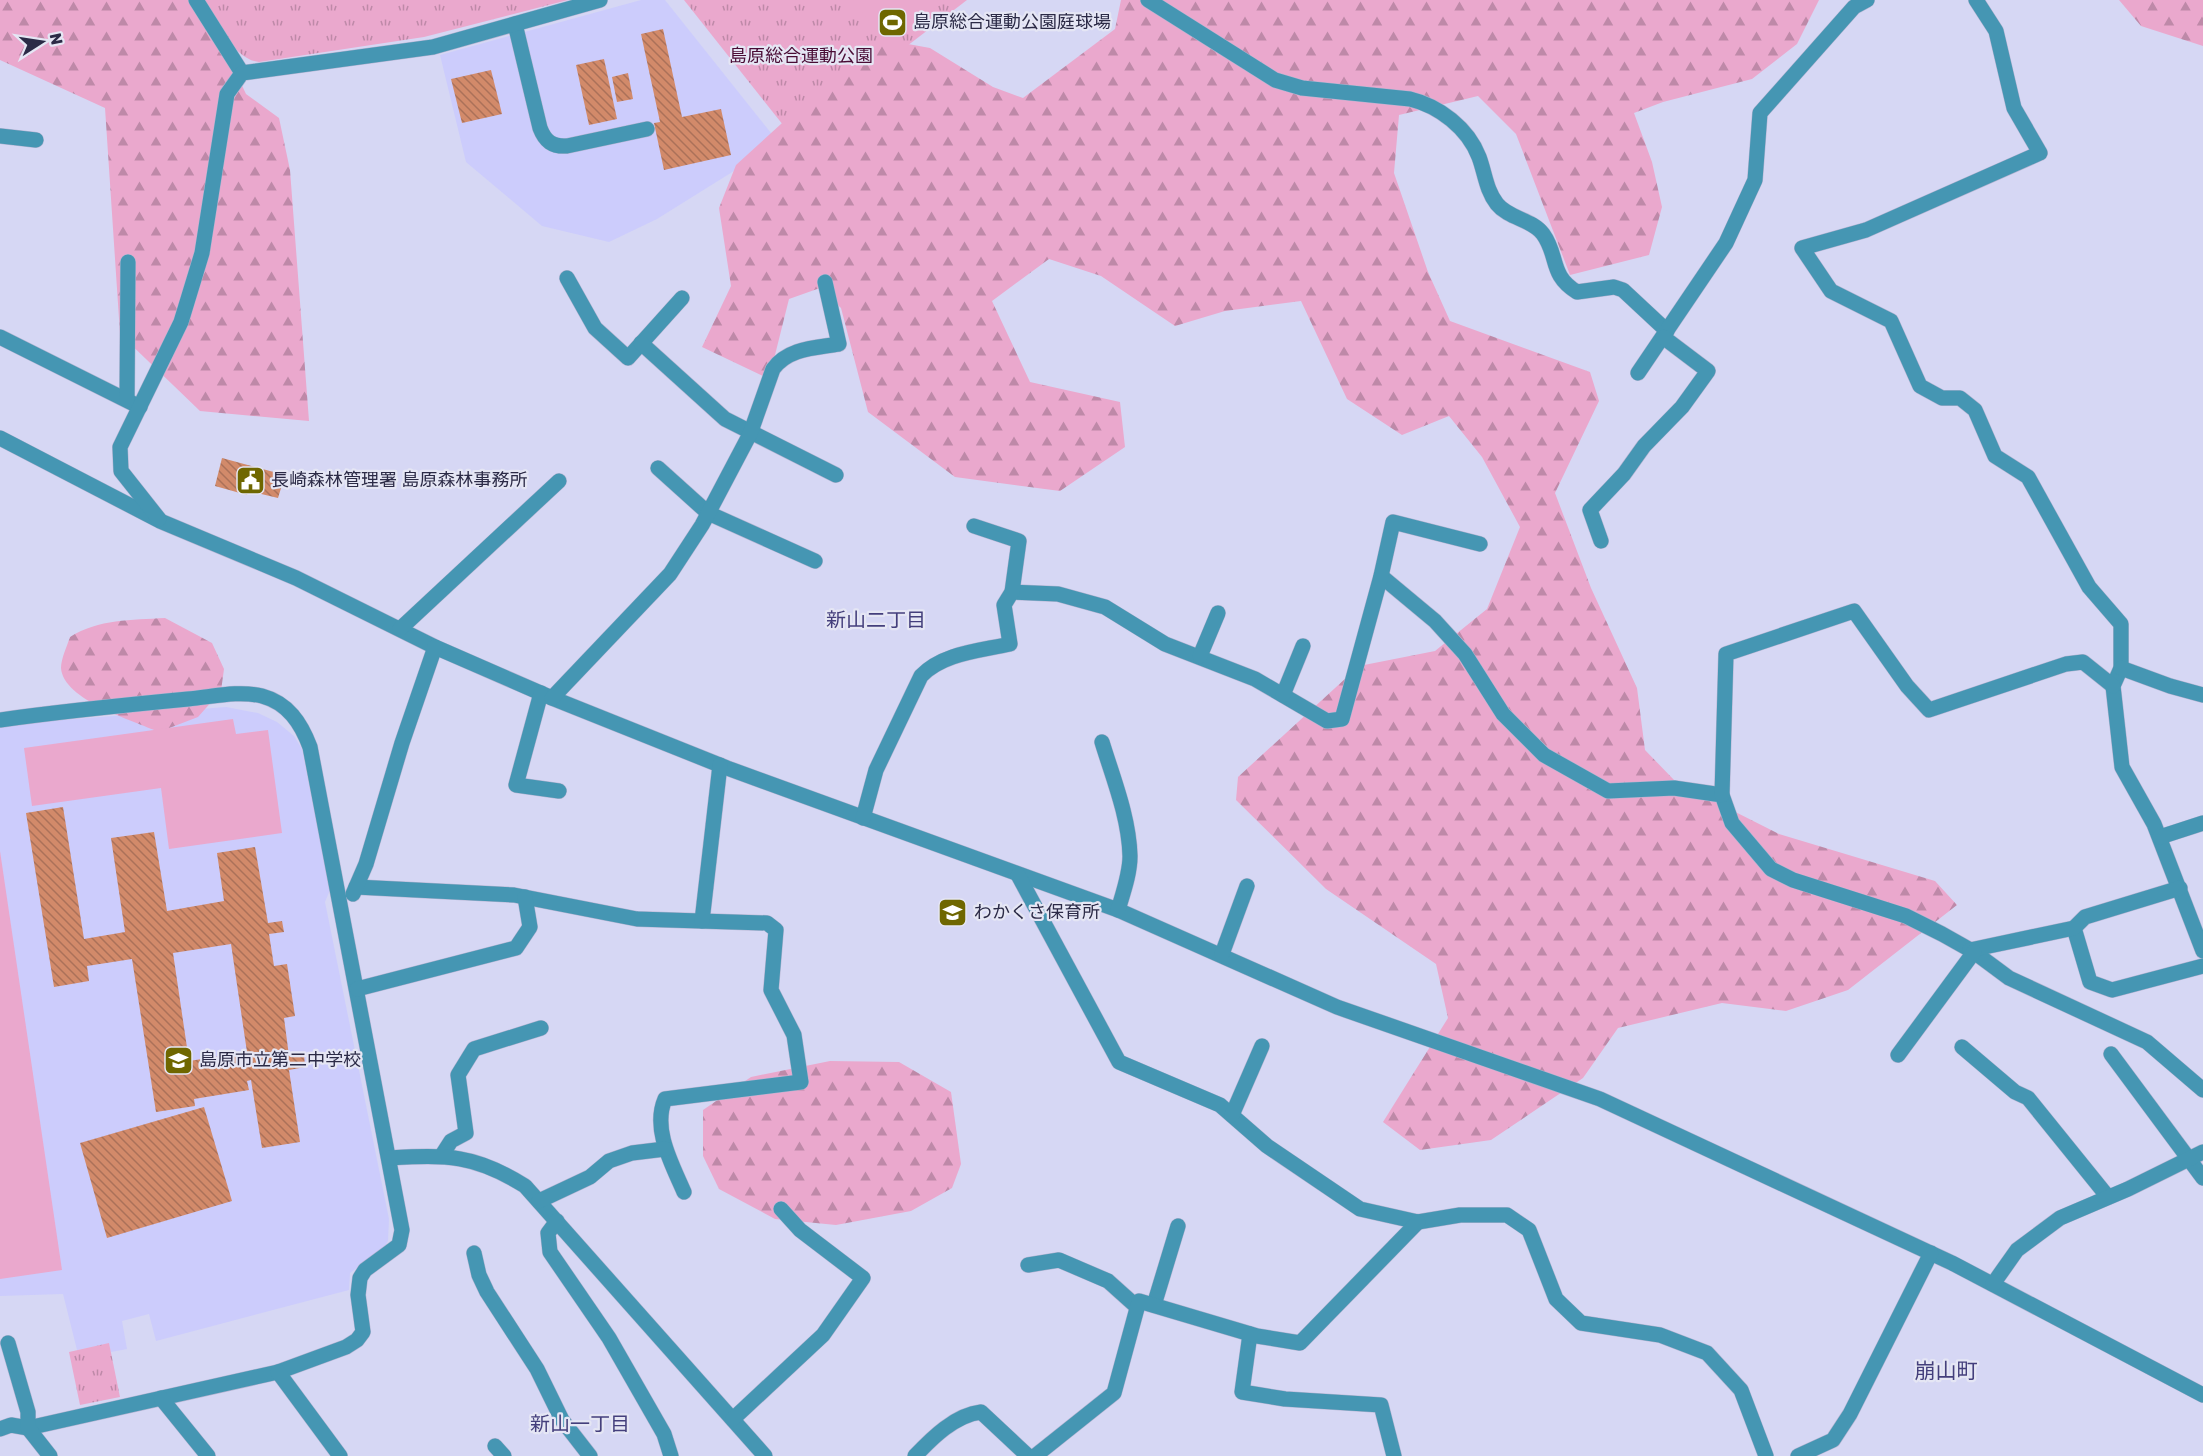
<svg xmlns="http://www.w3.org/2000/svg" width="2203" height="1456" font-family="Rubik,'Noto Sans JP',sans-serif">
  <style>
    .built { fill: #ccccfc }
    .grass { fill: url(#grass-tufts) }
    .forest { fill: url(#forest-firs) }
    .pitch { fill: #eaa8cd }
    .building { fill: url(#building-back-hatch); fill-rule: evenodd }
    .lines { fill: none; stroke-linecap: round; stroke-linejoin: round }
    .minor-casing { stroke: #b4b4d1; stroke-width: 16 }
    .minor { stroke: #4596b3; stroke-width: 15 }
    .labels { text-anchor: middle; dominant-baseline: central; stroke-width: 4.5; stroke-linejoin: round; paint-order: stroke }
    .poi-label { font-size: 18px; fill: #2b2a46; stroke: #e5e6f4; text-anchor: start }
    .park-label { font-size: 18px; fill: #490c35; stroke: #e5e6f4 }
    .neighbourhood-label { font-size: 20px; fill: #443f7c; stroke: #e5e6f4 }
    .quarter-label { font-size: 21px; fill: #443f7c; stroke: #e5e6f4 }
  </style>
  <defs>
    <pattern id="grass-tufts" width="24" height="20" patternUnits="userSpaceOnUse" patternTransform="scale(1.5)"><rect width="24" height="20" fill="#eaa8cd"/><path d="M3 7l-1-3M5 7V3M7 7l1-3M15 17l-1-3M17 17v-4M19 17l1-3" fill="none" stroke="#be89a8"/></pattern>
    <pattern id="forest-firs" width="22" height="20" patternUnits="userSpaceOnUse" patternTransform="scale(1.5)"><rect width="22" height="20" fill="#eaa8cd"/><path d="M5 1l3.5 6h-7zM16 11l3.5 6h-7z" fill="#be89a8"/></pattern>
    <pattern id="building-back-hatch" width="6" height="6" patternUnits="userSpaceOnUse" patternTransform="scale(1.5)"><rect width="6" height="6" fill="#d28a6a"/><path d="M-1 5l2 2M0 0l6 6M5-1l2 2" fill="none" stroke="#ab7159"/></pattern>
  </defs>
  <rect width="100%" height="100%" fill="#d6d7f4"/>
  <g class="built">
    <polygon points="641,0 665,0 779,143 657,219 609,242 542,226 466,162 440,55"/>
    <polygon points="226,707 258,713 277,722 294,736 302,749 330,890 325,902 389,1219 388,1241 384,1248 350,1273 349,1290 156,1341 149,1314 122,1321 127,1349 111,1352 109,1344 77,1350 63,1294 0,1296 0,725"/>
  </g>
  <g class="grass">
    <path d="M205,0H568L424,37L259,62C232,59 218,20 205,0Z"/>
    <polygon points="684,0 967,0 791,135"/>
    <polygon points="109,1343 120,1397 80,1405 69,1352"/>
  </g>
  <g class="forest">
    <polygon points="0,0 209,0 215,29 246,94 279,118 290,170 309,421 200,411 120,334 105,108 0,60"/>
    <polygon points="1121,0 1819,0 1797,44 1752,79 1663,102 1634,113 1652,162 1662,207 1649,255 1570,275 1516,134 1478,96 1399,115 1394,173 1428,272 1450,321 1590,372 1599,401 1555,493 1591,588 1637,688 1645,750 1676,782 1779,834 1935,881 1957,905 1848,990 1786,1011 1722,1003 1618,1028 1583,1078 1491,1140 1420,1150 1383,1122 1448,1018 1436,964 1326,889 1236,800 1238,777 1359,666 1435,651 1487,609 1520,527 1482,457 1449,416 1402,435 1347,399 1301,301 1225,311 1175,326 1101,276 1049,259 992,301 1030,382 1120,402 1125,447 1060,491 955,477 868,412 841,308 820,288 789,299 769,379 702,347 731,286 719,208 736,165 814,94 886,40 930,48 993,87 1023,98 1115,29"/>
    <polygon points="2119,0 2203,0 2203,46 2141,26"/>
    <path d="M165,618L212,643L224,669L221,691L198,717L159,732C134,721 63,700 61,668C61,659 67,646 70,637C99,619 131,620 165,618Z"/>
    <polygon points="830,1061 899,1062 951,1092 961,1164 952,1188 911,1211 836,1225 775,1219 719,1189 703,1156 703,1110 751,1077"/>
  </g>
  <g class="pitch">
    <polygon points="853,0 945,0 886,44"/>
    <polygon points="233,719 236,734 268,730 282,833 169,849 161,788 32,806 24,748"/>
    <polygon points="0,851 62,1270 0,1279"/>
  </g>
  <g class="building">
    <polygon points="663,29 682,117 721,109 731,155 664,170 654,123 660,122 641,34"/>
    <polygon points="604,59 617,119 589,125 576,65"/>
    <polygon points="491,70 502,114 462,123 451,79"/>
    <polygon points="628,73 633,99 617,102 612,77"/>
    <polygon points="222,458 285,475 278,498 249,491 247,495 215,486"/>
    <path d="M63,807L84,939L125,932L111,838L154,832L167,911L224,901L217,853L255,847L268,923L282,921L284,932L269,934L274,966L287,964L295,1016L284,1018L289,1056L304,1054L305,1067L289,1070L300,1142L262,1148L251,1080L247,1081L249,1090L194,1099L195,1106L156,1112L132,959L87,966L89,981L54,987L26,813ZM231,944L247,1052L189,1061L173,953Z"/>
    <polygon points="204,1107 232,1201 107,1238 80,1143"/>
  </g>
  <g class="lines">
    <defs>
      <g id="minor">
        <polyline points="196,0 242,73"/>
        <path d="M1148,0L1275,80L1302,88L1410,99C1439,106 1468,128 1479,157C1485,173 1486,190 1497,204C1509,219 1532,219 1543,234C1559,256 1549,275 1577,292L1614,287L1623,290L1667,331"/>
        <polyline points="1976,0 1996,31 2014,108 2040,153 1866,230 1802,248 1831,291 1891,321 1920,386 1942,398 1960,398 1975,410 1995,456 2028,477 2089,587 2121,624 2121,668 2113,686 2122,767 2154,824 2203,951"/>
        <path d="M515,24L540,128C545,141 552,147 567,146L647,129"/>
        <polyline points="0,136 36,140"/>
        <polyline points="567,278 595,328 628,358 682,298"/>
        <polyline points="0,337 140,407"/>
        <polyline points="641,343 725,419 836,475"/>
        <polyline points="1638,373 1726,243 1755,180 1760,113 1854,7 1867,0"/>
        <polyline points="127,400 128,262"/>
        <polyline points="0,438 160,521 296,578 435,647 552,698 727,768 1118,910 1337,1007 1600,1099 1952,1263 2203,1395"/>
        <polyline points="658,468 708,513 815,561"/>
        <polyline points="159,519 121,471 120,447 181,322 202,253 227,94 242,73 433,47 600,0"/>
        <polyline points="1601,541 1590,510 1624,474 1644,446 1682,407 1708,371 1663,337"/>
        <polyline points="1381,576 1435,621 1465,654 1503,714 1544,755 1608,791 1674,788 1722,795 1732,823 1771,869 1793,880 1906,916 1942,934 1974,952 2009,978 2147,1042 2203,1090"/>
        <polyline points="1012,592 1058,594 1105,607 1165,644 1255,679 1327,721 1342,719 1381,576 1393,522 1480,544"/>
        <polyline points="400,629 559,481"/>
        <polyline points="1200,656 1218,613"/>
        <polyline points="2121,668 2170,686 2203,695"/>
        <polyline points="541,693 516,785 559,791"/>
        <polyline points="1283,695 1303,646"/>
        <path d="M552,698L670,574L702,525L750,434L773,369C788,348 815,348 839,344L825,282"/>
        <path d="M0,720C63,711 125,705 188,699C212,697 238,690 262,696C288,703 301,723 310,747L402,1230L399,1245L365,1270L360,1278L358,1295L363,1332L357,1340L346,1347L278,1372L28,1428L11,1425L0,1429"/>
        <path d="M1102,742C1113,778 1129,817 1130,856C1130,874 1123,893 1118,910"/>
        <polyline points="1722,795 1726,654 1854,611 1907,686 1929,710 2066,664 2083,662 2113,686"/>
        <path d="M863,818L876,770L921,676C943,653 980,651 1010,644L1004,605L1012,592L1019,541L974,526"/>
        <polyline points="2160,837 2203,823"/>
        <polyline points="1018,875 1119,1062 1220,1105 1267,1146 1360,1209 1418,1222 1460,1215 1507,1215 1529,1230 1556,1299 1581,1323 1660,1335 1707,1353 1741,1390 1766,1456"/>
        <path d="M356,887L514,895L637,919L767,923L776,930L771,990L794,1035L801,1082L665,1099C652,1129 672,1164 684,1192"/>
        <polyline points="353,894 366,864 402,743 435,647"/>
        <polyline points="702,921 720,765"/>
        <polyline points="2074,928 2090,982 2112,990 2203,966"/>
        <polyline points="1970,950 2074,928 2085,917 2180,888"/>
        <polyline points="1222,954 1247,886"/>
        <polyline points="357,989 516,948 530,927 525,897"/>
        <polyline points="1962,1047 2015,1092 2028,1098 2108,1197"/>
        <polyline points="2111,1054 2203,1178"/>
        <polyline points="1898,1055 1974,952"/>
        <polyline points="1232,1115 1262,1046"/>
        <polyline points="442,1155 451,1141 466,1133 458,1075 474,1049 541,1028"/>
        <path d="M389,1158C447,1155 474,1154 525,1186L765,1456"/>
        <polyline points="539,1201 590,1177 609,1161 632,1153 665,1149"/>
        <polyline points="557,1221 548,1233 550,1252 609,1338 664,1434 671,1456"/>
        <polyline points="474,1253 479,1275 487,1292 537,1369 562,1420 590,1456"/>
        <polyline points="1028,1265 1059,1260 1108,1281 1137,1307"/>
        <polyline points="1993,1284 2017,1250 2060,1218 2128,1189 2203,1152"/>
        <polyline points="1154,1305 1178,1226"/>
        <polyline points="1250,1334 1242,1392 1285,1399 1381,1405 1394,1456"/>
        <polyline points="8,1343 28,1412 28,1428 50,1456"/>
        <polyline points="278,1372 340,1456"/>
        <polyline points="161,1398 208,1456"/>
        <polyline points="733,1419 823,1335 863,1278 800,1230 781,1209"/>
        <polyline points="495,1446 504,1456"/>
        <path d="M915,1456C932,1438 955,1415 981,1412L1028,1456"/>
        <polyline points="1035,1456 1114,1393 1139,1301 1257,1336 1300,1343 1418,1222"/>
        <polyline points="1798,1456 1833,1440 1850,1414 1931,1253"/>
      </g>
    </defs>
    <use href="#minor" class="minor-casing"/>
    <use href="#minor" class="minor"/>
  </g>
  <defs>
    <symbol id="stadium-square" viewBox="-11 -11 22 22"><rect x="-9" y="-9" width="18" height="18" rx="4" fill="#6f6700" stroke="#e5e6f4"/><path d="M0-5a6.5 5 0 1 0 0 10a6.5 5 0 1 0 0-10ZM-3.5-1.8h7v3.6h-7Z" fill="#fff"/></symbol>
    <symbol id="civic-square" viewBox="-11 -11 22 22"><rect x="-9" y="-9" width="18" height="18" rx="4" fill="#6f6700" stroke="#e5e6f4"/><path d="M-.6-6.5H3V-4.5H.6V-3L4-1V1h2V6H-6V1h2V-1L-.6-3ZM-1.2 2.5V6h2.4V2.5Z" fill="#fff"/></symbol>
    <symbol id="school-square" viewBox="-11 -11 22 22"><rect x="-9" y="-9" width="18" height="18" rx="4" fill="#6f6700" stroke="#e5e6f4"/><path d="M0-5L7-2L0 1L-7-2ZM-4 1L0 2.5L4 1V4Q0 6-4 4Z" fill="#fff"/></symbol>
  </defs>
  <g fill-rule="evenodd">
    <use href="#stadium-square" x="876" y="6" width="33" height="33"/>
    <use href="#civic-square" x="234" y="464" width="33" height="33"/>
    <use href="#school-square" x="936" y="896" width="33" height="33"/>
    <use href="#school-square" x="162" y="1044" width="33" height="33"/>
  </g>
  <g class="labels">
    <g class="poi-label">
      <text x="913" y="22">島原総合運動公園庭球場</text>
      <text x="271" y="480">長崎森林管理署 島原森林事務所</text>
      <text x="974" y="912">わかくさ保育所</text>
      <text x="199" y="1060">島原市立第二中学校</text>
    </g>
    <g class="park-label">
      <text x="801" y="56">島原総合運動公園</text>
    </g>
    <g class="neighbourhood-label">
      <text x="876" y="620">新山二丁目</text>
      <text x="580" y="1424">新山一丁目</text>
    </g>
    <g class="quarter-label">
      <text x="1946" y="1370">崩山町</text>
    </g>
  </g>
  <g transform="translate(42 42) rotate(78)" stroke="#e5e6f4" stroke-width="4.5" paint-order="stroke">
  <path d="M0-4.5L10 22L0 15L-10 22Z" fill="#2b2a46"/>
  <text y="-9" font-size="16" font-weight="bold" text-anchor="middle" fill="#2b2a46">N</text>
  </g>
</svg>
